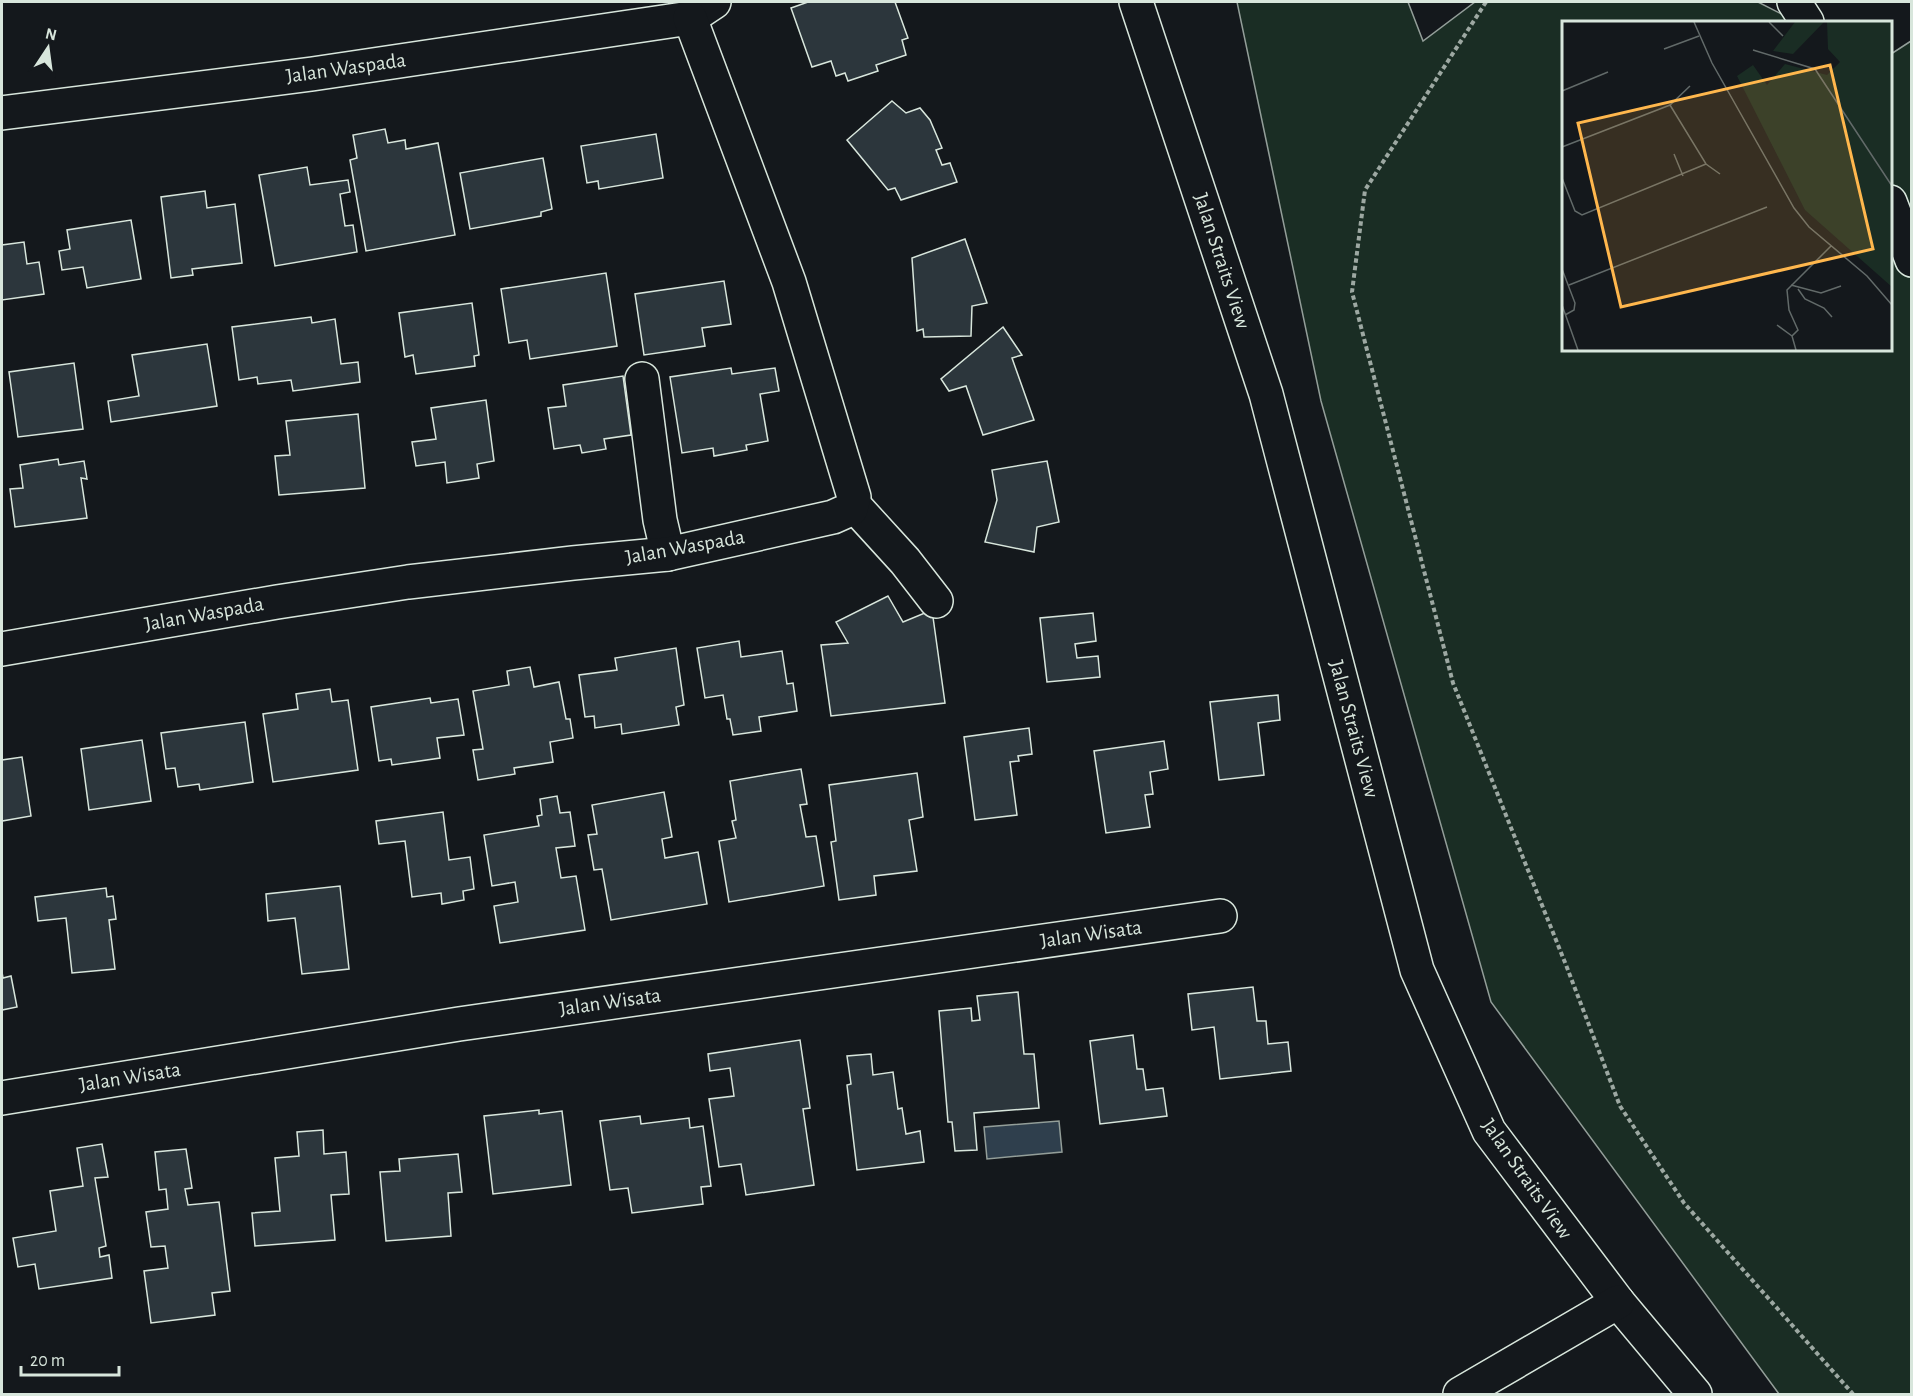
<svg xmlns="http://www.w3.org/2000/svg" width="1913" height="1396" font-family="'Alegreya Sans',sans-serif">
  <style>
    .green { fill: #1a2d24; stroke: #939e99; stroke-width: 1.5 }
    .water { fill: #2f3f4d; stroke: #939e99; stroke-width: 1.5 }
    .building { fill: #2c363c; stroke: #d8e6dc; stroke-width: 1.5 }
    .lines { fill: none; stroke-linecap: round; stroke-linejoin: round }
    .minor-casing { stroke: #d8e6dc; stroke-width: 36 }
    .path { stroke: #9da8a2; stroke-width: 4; stroke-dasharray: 4.5 3; stroke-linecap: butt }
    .minor { stroke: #14181c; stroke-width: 33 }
    .labels { text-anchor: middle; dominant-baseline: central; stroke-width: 4.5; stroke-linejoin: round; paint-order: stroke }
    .street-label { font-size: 21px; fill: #d8e6dc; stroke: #14181c }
    .inset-road { fill: none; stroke: #626a69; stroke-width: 1.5 }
    .view { fill: #ffb74d; fill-opacity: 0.15; stroke: #ffb74d; stroke-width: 3 }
    .inset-edge { fill: none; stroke: #d8e6dc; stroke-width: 3 }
  </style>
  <rect width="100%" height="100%" fill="#14181c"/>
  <polygon class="green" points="1237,2 1408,2 1423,41 1475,2 1758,2 1797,22 1564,22 1564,350 1890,350 1891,54 1911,41 1911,1394 1779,1394 1491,1002 1321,401"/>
  <polygon class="water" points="1059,1121 1062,1152 987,1159 984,1127"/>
  <g class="building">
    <polygon points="808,2 897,2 895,2 908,38 902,40 906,55 876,65 878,71 848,81 845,73 836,76 831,61 812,67 791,8"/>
    <polygon points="892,101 906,113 920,108 930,120 942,148 936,150 942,165 950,163 957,182 901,200 895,188 888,190 847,140"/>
    <polygon points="385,129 388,143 405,140 406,149 438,143 455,235 366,251 350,160 357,158 353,135"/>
    <polygon points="656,134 663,178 599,189 598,181 587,183 581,146"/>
    <polygon points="543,158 552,209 541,212 541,216 470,229 460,173"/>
    <polygon points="307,167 310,185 348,180 350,192 340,194 345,226 353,225 357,252 275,266 259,175"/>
    <polygon points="205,191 207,208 235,204 242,263 192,269 193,275 171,278 161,197"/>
    <polygon points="131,220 141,279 87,288 83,267 62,270 59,251 70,249 67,230"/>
    <polygon points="965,239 987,303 972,306 971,336 924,337 923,329 917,331 912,258"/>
    <polygon points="24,242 27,264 39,262 44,294 2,300 2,245"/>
    <polygon points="606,273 617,346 530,359 527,340 509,343 501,289"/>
    <polygon points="724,281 731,324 702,328 705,346 644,355 635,294"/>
    <polygon points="472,303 479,355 474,356 475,366 416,374 413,355 405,357 399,313"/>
    <polygon points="311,317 312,323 335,319 341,364 358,362 360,382 293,391 291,380 258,384 257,377 239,380 232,327"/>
    <polygon points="1003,327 1022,355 1012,358 1034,420 983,435 966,386 949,391 941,379"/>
    <polygon points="207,344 217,406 111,422 108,401 139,396 132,355"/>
    <polygon points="74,363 83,429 18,437 9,372"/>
    <polygon points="731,368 732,374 775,368 779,391 760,394 768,441 746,445 747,450 714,456 713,448 682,453 670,377"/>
    <polygon points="623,376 631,435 604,439 606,449 582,453 580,445 554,449 548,408 566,406 563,385"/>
    <polygon points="486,400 494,461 477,464 479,478 447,483 445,462 416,466 412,442 436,439 431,408"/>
    <polygon points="358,414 365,488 279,495 275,456 290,455 286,421"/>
    <polygon points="58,459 59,465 84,461 87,479 81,478 87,518 15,527 10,489 23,488 20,465"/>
    <polygon points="1047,461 1059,522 1037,527 1034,552 985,542 997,500 992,470"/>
    <polygon points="888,596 903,622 932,610 945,703 831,716 821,645 848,643 836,622"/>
    <polygon points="1093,613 1096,641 1075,644 1077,658 1098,656 1100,677 1047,682 1040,618"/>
    <polygon points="739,641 741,657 782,651 787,684 793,683 797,711 759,717 761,731 733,735 730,719 727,719 723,695 705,698 697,648"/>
    <polygon points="676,648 684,705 676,707 679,725 622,734 621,724 595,728 594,716 585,717 579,675 617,670 615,658"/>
    <polygon points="530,667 534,687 559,682 566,719 570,719 573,738 550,742 553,762 514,768 515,774 478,780 473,750 483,749 473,691 509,685 507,671"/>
    <polygon points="330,689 332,702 348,700 358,770 273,782 263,714 298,709 296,694"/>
    <polygon points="1278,695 1280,720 1258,723 1264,775 1219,780 1210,702"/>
    <polygon points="430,698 431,703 458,699 464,735 437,738 440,758 392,765 391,759 379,761 371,707"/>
    <polygon points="245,722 253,782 200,790 199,784 178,787 175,768 166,769 161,733"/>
    <polygon points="1029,728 1032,754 1018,756 1019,761 1010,762 1017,815 975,820 964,737"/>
    <polygon points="142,740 151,801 89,810 81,749"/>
    <polygon points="1164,741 1168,769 1150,772 1153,794 1145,795 1150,827 1106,833 1094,751"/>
    <polygon points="22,757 31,816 2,821 2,760"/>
    <polygon points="801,769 807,804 800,805 806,837 816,836 824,886 729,902 719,841 736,838 732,821 736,820 730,781"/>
    <polygon points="917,773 923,817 909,820 917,871 874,876 876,895 839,900 831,842 836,841 829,785"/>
    <polygon points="664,792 672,837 662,839 665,858 698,852 707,904 611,920 602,869 594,870 588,835 597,834 592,805"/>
    <polygon points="557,796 560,813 570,812 575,846 556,848 561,878 576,876 585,930 500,943 494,906 518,902 515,882 492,886 484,835 539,826 537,816 542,815 540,799"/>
    <polygon points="443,812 449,860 470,857 474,889 463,891 464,900 442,904 441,893 412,897 405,841 379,844 376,821"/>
    <polygon points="340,886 349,969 302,974 295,918 268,921 266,894"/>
    <polygon points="106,888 107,897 113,896 116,919 109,920 115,969 72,973 66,918 38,921 35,897"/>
    <polygon points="2,972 3,978 11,976 17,1007 2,1010"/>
    <polygon points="1253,987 1257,1021 1266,1021 1268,1044 1288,1042 1291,1071 1220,1079 1214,1027 1192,1030 1188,994"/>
    <polygon points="1018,992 1024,1054 1034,1054 1039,1108 974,1113 977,1150 955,1151 952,1122 948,1122 939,1011 971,1008 972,1021 980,1020 977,996"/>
    <polygon points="1133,1035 1137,1069 1143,1069 1146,1090 1163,1088 1167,1116 1100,1124 1090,1041"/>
    <polygon points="800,1040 810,1108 803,1109 814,1185 746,1195 741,1164 719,1167 709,1099 734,1096 730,1068 710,1071 708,1054"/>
    <polygon points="871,1054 873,1075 893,1072 898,1109 902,1108 906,1134 920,1131 924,1162 857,1170 847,1085 851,1084 847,1056"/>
    <polygon points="539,1110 539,1114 562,1111 571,1185 493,1194 484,1116"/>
    <polygon points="640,1116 641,1124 689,1118 690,1128 703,1126 711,1186 701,1187 703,1204 632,1213 628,1188 610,1190 600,1121"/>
    <polygon points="323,1130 324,1154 346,1152 349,1194 331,1195 335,1240 255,1246 252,1213 280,1211 275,1158 299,1156 297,1132"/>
    <polygon points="102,1144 108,1177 95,1178 106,1246 99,1248 100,1257 109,1255 112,1278 39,1289 35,1264 18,1267 13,1238 56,1231 50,1191 83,1186 77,1148"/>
    <polygon points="186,1149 192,1188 185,1189 188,1205 219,1202 230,1291 212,1293 215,1315 151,1323 144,1271 168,1268 165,1246 151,1247 146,1212 168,1209 166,1189 159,1190 155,1152"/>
    <polygon points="458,1154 462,1192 448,1193 451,1236 386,1241 380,1172 400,1171 399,1159"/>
  </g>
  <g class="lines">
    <defs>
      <g id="minor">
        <polyline points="1136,2 1266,394 1417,970 1489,1131 1618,1302 1695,1394"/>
        <polyline points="1794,2 1807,22"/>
        <polyline points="2,113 312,74 690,18 714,2"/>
        <polyline points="1890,202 1912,260"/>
        <polyline points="642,379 660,520 668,554"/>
        <polyline points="853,504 905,561 936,601"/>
        <polyline points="2,649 277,602 408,582 573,563 668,554 833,517 851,509 854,497 789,282 690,18"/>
        <polyline points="2,1098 459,1024 1220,916"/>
        <polyline points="1460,1394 1618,1302"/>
      </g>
    </defs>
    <use href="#minor" class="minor-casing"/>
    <polyline class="path" points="1486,2 1365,190 1352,292 1453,683 1566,965 1620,1106 1684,1203 1853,1394"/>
    <use href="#minor" class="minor"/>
  </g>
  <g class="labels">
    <g class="street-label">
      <text transform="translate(346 68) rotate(-8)">Jalan Waspada</text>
      <text transform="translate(1222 261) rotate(72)">Jalan Straits View</text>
      <text transform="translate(685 547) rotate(-10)">Jalan Waspada</text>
      <text transform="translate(204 614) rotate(-10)">Jalan Waspada</text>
      <text transform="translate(1354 729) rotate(75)">Jalan Straits View</text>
      <text transform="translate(1091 934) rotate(-8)">Jalan Wisata</text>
      <text transform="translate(610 1002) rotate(-8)">Jalan Wisata</text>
      <text transform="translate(130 1077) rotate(-9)">Jalan Wisata</text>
      <text transform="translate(1527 1179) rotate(55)">Jalan Straits View</text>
    </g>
  </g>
  <g transform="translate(1562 21)">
    <rect width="330" height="330" fill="#14181c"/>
    <path d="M233,1H262L231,33L211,30ZM265,1H330V266L243,189L175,55L191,44L205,64L223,43L265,54L278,41L266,28Z" fill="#1a2d24"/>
    <path class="inset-road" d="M132,1L150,42L232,187L247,206L305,255L330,284M207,1L221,15M102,28L137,15M191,29L253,48L330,165M0,70L46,51M108,84L144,143L158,153M0,126L108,84L128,65M112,133L121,155M0,157L13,190L20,194L144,143M0,248L13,282L12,289L3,294M7,264L205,186M229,264L259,272L279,265M236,268L243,278L262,287L270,296M0,284L16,329M215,304L230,315M234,329L230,315L236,309L227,289L225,269L269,225"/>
    <path class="view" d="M268,44L311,228L59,286L16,102Z"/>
    <rect width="330" height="330" class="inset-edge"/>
  </g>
  <rect width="1913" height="1396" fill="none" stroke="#d8e6dc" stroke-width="6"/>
  <g transform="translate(48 48) rotate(13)" stroke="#14181c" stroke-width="4.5" paint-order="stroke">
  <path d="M0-4.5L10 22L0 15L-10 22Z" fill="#d8e6dc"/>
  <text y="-9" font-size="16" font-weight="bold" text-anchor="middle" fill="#d8e6dc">N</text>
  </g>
  <path d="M21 1366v9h98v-9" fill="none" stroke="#d8e6dc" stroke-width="3"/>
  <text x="30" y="1366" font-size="18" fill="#d8e6dc" stroke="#14181c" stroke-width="4.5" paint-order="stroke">20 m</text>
</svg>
